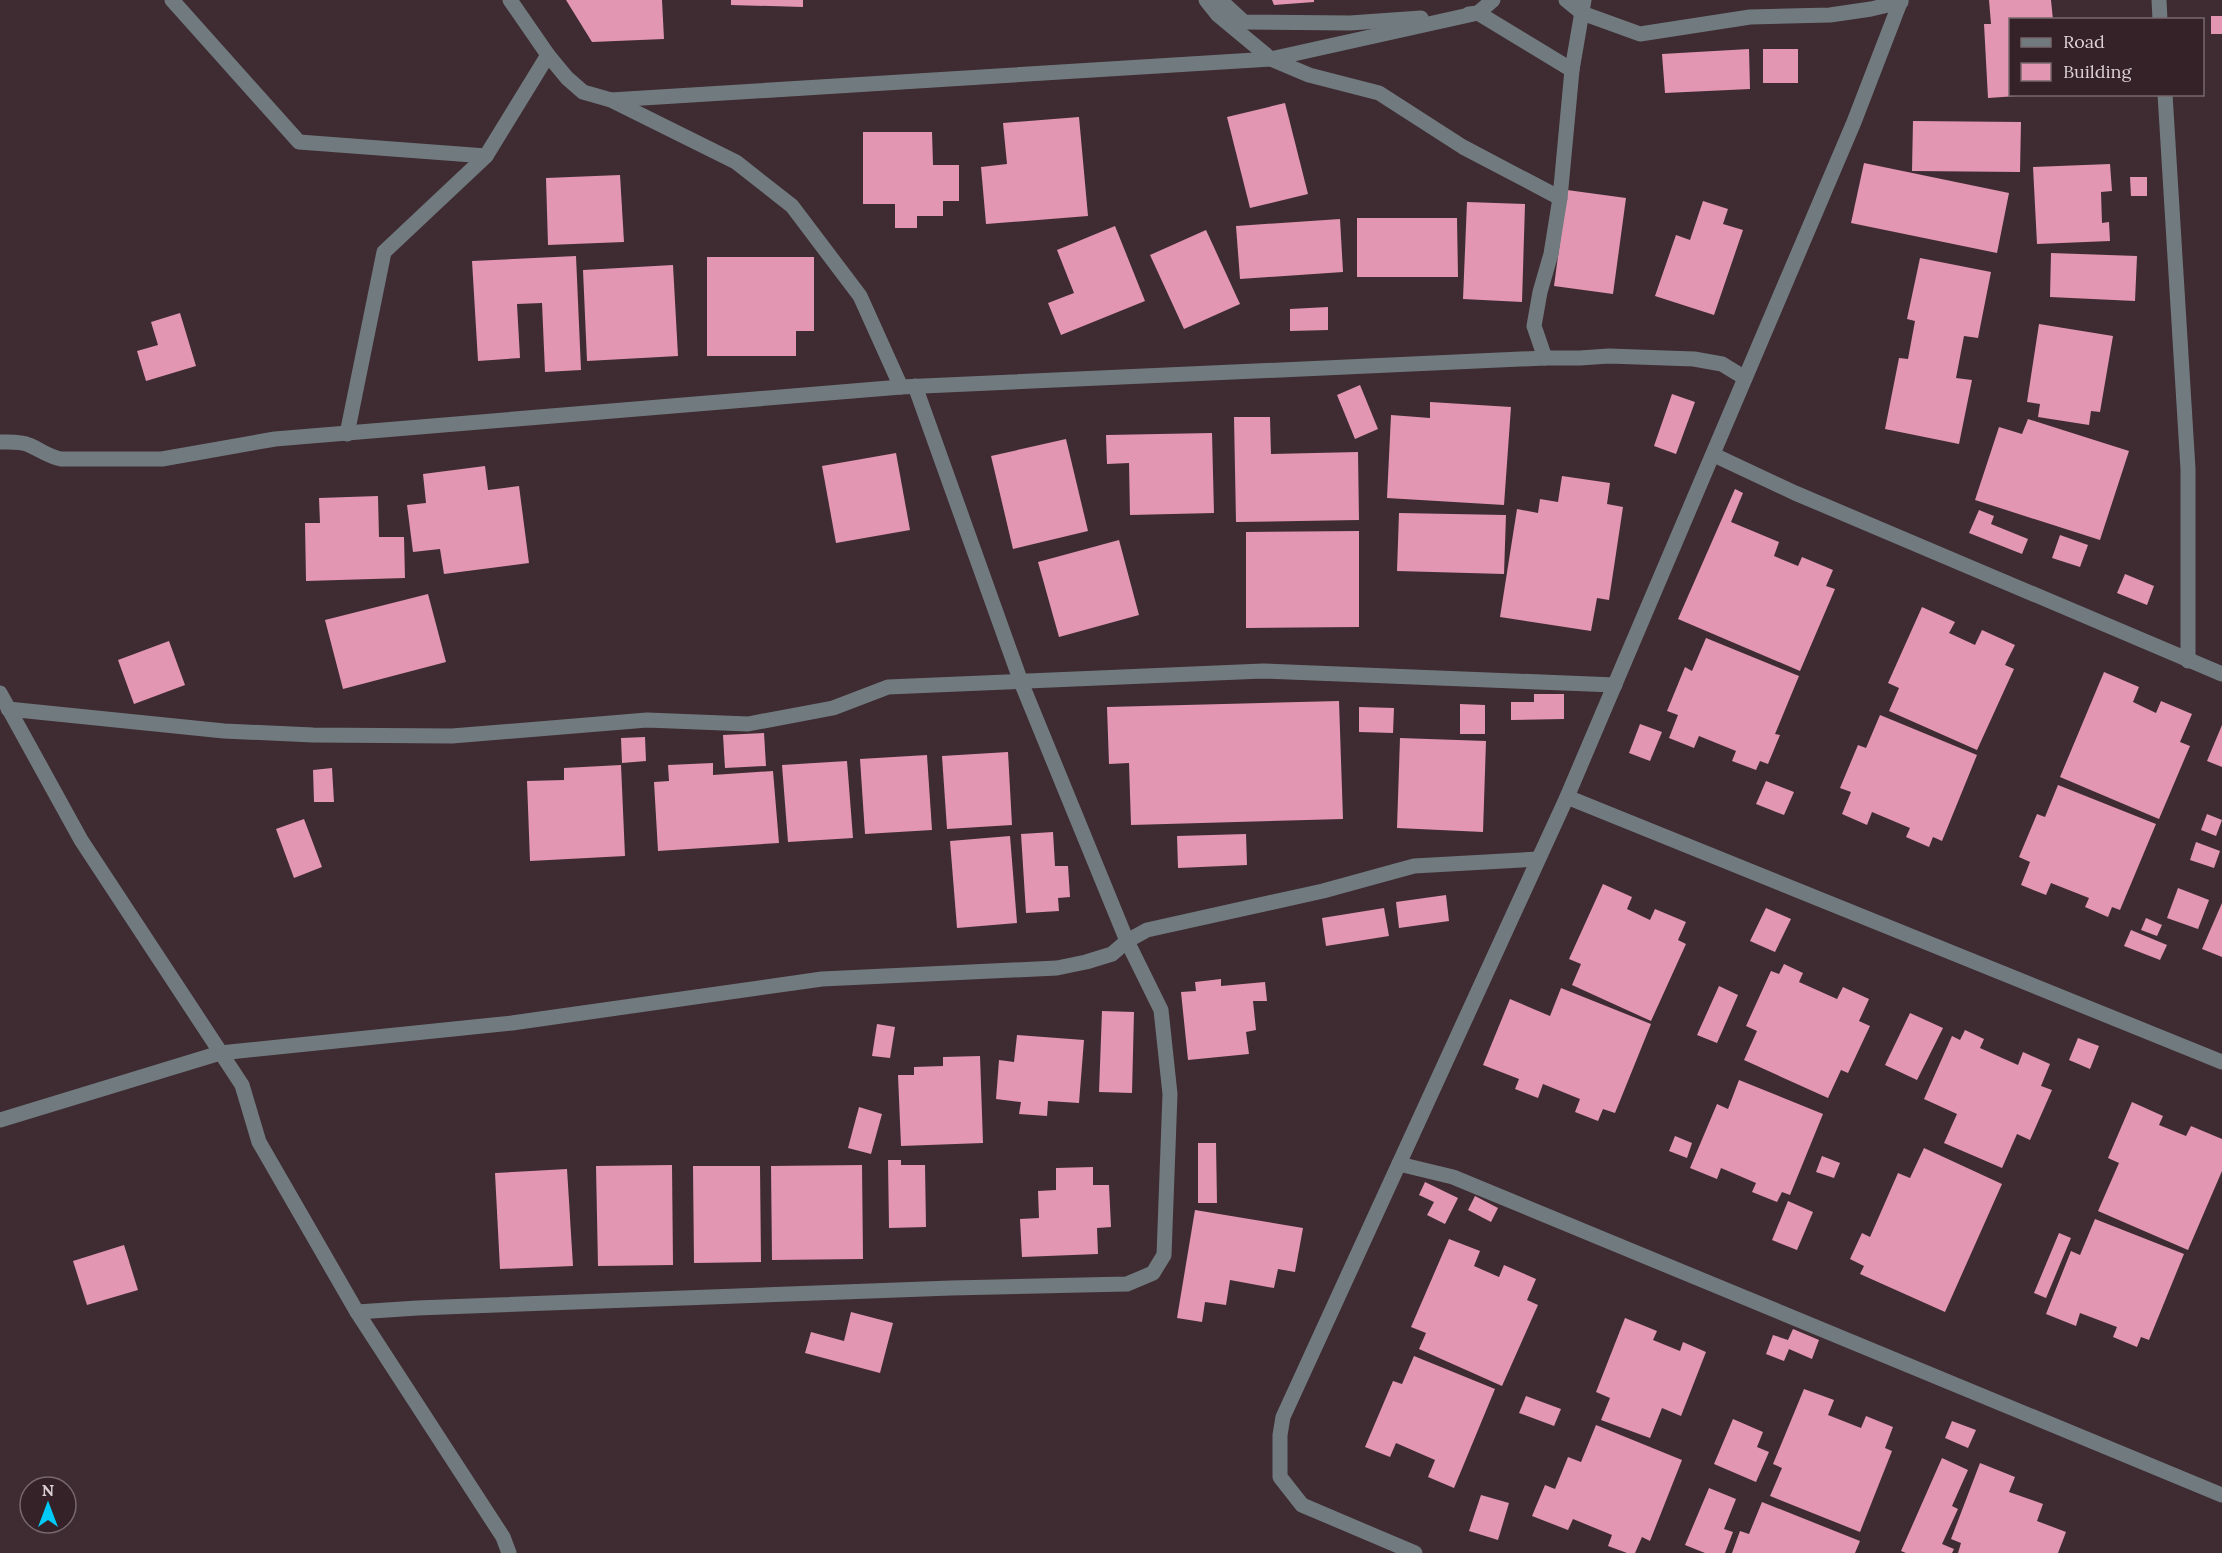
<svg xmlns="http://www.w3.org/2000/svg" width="2222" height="1553" font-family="Lora,serif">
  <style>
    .building { fill: #e296b1 }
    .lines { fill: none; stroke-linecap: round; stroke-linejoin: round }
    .minor { stroke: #717b7f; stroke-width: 15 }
  </style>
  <rect width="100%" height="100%" fill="#3e2c32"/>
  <g class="building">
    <polygon points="566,0 662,0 664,39 592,42"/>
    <polygon points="731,0 803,0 803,7 731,5"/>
    <polygon points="1272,0 1314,0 1314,2 1274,5"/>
    <polygon points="1989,0 2051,0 2053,20 2010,20 2010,94 2017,94 2017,96 1988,98 1984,24 1991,24"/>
    <rect x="2211" y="16" width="11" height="18"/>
    <polygon points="1749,49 1750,89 1665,93 1662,54"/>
    <rect x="1763" y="49" width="35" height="34"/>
    <polygon points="1285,103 1308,194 1250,208 1227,117"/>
    <polygon points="1079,117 1088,216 986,224 981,167 1007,164 1003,123"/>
    <polygon points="1913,121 2021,122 2020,172 1912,171"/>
    <polygon points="863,132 932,132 933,165 959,165 959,201 943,201 943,216 917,216 917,228 895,228 895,204 863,204"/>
    <polygon points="1864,163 2009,193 1997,253 1851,223"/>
    <polygon points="2110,164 2112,191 2101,192 2102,223 2109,222 2110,241 2037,244 2033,167"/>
    <polygon points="620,175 624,242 548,245 546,178"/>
    <polygon points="2130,177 2147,177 2147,196 2131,196"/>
    <polygon points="1567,190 1626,198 1613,294 1554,286"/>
    <polygon points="1703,201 1728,209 1723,224 1743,230 1714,315 1655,296 1676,235 1690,240"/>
    <polygon points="1467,202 1525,204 1522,302 1463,299"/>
    <polygon points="1357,218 1457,218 1458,277 1357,277"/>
    <polygon points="1340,219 1343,272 1240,279 1236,226"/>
    <polygon points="1115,226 1145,301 1061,335 1048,303 1074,293 1057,250"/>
    <polygon points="1206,230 1240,304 1184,329 1150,255"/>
    <polygon points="2051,253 2137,256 2135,301 2050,297"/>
    <polygon points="576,256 581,370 545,372 542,303 517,304 520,358 478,361 472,261"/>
    <polygon points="707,257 814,257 814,331 796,331 796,356 707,356"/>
    <polygon points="1920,258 1991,272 1978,338 1964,336 1956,378 1972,380 1959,444 1885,429 1899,358 1908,359 1915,321 1907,319"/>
    <polygon points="673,265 678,356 587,361 583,270"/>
    <polygon points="1328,307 1328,330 1290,331 1290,309"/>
    <polygon points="180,313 196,366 146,381 137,351 158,345 151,322"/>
    <polygon points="2039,324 2113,336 2100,412 2091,411 2089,425 2038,417 2040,404 2027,402"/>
    <polygon points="1360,385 1378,429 1355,439 1337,395"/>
    <polygon points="1672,394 1695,402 1676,454 1654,446"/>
    <polygon points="1430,402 1511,407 1504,505 1387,498 1391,415 1430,418"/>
    <polygon points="1234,417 1270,417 1271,454 1358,452 1359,520 1236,522"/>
    <polygon points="2028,419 2129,451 2100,540 1975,500 1999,427 2022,434"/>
    <polygon points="1212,433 1214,513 1130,515 1129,463 1107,464 1106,435"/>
    <polygon points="1066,439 1088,531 1013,549 991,456"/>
    <polygon points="896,453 910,530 836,543 822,466"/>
    <polygon points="485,466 488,490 519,486 529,563 444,574 440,549 413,552 407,505 426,503 423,474"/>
    <polygon points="1562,476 1610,483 1607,504 1623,507 1609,600 1597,598 1591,631 1500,617 1517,509 1538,513 1540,499 1558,502"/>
    <polygon points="1735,489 1743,493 1731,522 1779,542 1774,556 1798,566 1802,557 1833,570 1826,586 1835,589 1800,671 1678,619"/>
    <polygon points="378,496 379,537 404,537 405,578 306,581 305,523 320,523 319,498"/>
    <polygon points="1979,510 1994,516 1991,524 2028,539 2022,554 1969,533"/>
    <polygon points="1399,513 1506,515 1504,574 1397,571"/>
    <polygon points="1359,531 1359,627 1246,628 1246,532"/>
    <polygon points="2060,535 2088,545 2080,567 2052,558"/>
    <polygon points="1119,540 1139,615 1059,637 1038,562"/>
    <polygon points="2125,574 2154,586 2147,605 2117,593"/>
    <polygon points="428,594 446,662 343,689 325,620"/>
    <polygon points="1922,607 1955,622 1949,633 1975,645 1982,630 2015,645 2005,665 2014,669 1977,750 1889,711 1899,688 1888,683"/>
    <polygon points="1706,638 1799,676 1775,734 1780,735 1768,764 1760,761 1756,770 1732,761 1736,751 1699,736 1694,748 1669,738 1678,715 1667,711 1685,667 1692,671"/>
    <polygon points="169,641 185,685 134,704 118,660"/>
    <polygon points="2104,672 2139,687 2133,702 2156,713 2161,701 2192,714 2180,742 2190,746 2159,819 2060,777"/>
    <polygon points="1534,694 1564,694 1564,719 1511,720 1511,702 1534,702"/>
    <polygon points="1339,701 1343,819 1131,825 1129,763 1109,764 1107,707"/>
    <polygon points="1460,704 1485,705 1485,734 1460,734"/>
    <polygon points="1359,707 1394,708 1393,733 1359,732"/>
    <polygon points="1880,715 1977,755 1942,841 1933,837 1929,847 1906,837 1910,828 1872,812 1867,825 1842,814 1851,792 1840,788 1858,745 1866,748"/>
    <polygon points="1640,724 1662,732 1650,761 1629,753"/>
    <polygon points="2222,725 2222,767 2207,761"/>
    <polygon points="764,733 766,766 725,768 723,735"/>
    <polygon points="645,737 646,761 622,763 621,738"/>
    <polygon points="1400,738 1486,741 1483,832 1397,828"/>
    <polygon points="1008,752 1012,825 947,829 942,756"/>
    <polygon points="927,755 932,830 865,834 860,759"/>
    <polygon points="847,761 853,838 788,842 782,765"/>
    <polygon points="713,763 713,775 773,771 779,843 658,851 654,782 669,781 668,765"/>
    <polygon points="621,765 625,856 530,861 527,781 564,780 564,768"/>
    <polygon points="332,768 334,802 314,802 313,770"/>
    <polygon points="1766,781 1794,792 1784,815 1756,804"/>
    <polygon points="2058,785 2156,824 2120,910 2112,907 2108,917 2085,907 2089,898 2051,883 2046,895 2021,885 2030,862 2019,857 2037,814 2045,817"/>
    <polygon points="2207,814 2222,820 2216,836 2201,830"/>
    <polygon points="304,819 322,867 294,878 276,829"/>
    <polygon points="1053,832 1055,866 1068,866 1070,897 1058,898 1059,911 1026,913 1021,834"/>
    <polygon points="1246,834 1247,865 1178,868 1177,836"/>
    <polygon points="1010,836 1017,923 957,928 950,841"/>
    <polygon points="2196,842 2220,851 2214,868 2190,860"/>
    <polygon points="1603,884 1632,897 1627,909 1650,920 1655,909 1686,922 1678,940 1686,944 1651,1021 1572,985 1581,964 1569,959"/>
    <polygon points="2178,888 2209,900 2198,929 2167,918"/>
    <polygon points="1446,895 1449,921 1399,928 1396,902"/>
    <polygon points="2222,903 2222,957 2202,949"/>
    <polygon points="1384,908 1389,936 1326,946 1322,918"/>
    <polygon points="1766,908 1791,919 1775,952 1750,941"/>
    <polygon points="2146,918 2162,925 2157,936 2141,930"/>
    <polygon points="2131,930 2167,945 2160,960 2124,946"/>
    <polygon points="1784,964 1803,973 1799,982 1837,999 1843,987 1869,999 1859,1021 1870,1026 1848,1073 1841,1070 1828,1098 1744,1060 1757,1031 1746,1026 1771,971 1779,974"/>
    <polygon points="1221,979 1221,986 1265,982 1267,1001 1253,1001 1256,1030 1246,1032 1249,1054 1188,1060 1181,992 1196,991 1195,982"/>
    <polygon points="1719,986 1738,995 1717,1043 1697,1035"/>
    <polygon points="1561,988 1651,1024 1615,1113 1603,1109 1598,1121 1575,1112 1580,1099 1543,1084 1538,1098 1515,1089 1519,1079 1483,1065 1510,999 1550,1016"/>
    <polygon points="1102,1011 1134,1012 1132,1093 1099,1092"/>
    <polygon points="1910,1013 1943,1028 1917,1080 1885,1065"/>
    <polygon points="877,1024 895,1027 890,1058 872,1056"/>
    <polygon points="1965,1030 1984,1039 1980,1048 2018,1065 2023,1052 2050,1064 2041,1086 2052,1090 2030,1140 2017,1134 2002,1168 1944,1143 1957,1114 1924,1099 1952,1036 1960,1040"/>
    <polygon points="1017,1035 1084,1040 1079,1103 1048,1101 1047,1116 1019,1114 1021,1102 996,1099 999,1060 1014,1062"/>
    <polygon points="2078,1038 2099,1046 2090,1069 2069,1060"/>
    <polygon points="980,1056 983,1143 901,1146 898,1075 914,1075 914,1067 943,1066 943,1057"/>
    <polygon points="1739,1080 1823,1114 1790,1195 1782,1192 1777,1202 1752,1192 1756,1183 1721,1168 1717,1179 1690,1168 1717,1104 1728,1109"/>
    <polygon points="2132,1102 2163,1116 2159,1125 2186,1136 2191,1126 2222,1139 2222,1171 2188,1250 2098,1211 2119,1163 2108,1158"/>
    <polygon points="859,1107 882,1114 871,1154 848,1148"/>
    <polygon points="1675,1136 1692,1143 1687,1158 1669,1151"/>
    <polygon points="1198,1143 1216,1143 1217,1203 1198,1203"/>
    <polygon points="1924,1148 2002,1184 1945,1312 1860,1274 1864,1266 1850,1259 1862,1233 1870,1237 1898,1173 1910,1178"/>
    <polygon points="1822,1156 1840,1163 1834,1178 1816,1172"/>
    <polygon points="888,1160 901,1160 901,1165 925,1165 926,1227 889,1228"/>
    <polygon points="672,1165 673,1265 598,1266 596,1166"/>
    <polygon points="862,1165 863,1259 772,1260 771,1166"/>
    <polygon points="693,1166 760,1166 761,1262 694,1263"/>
    <polygon points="1093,1167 1093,1185 1109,1185 1111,1227 1097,1228 1098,1254 1022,1257 1020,1219 1039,1218 1038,1191 1056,1190 1056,1168"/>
    <polygon points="567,1169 573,1266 500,1269 495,1173"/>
    <polygon points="1425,1182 1458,1198 1445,1224 1427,1215 1434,1202 1419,1195"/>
    <polygon points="1475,1196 1498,1208 1491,1222 1468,1210"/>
    <polygon points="1788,1201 1813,1212 1797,1250 1772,1240"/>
    <polygon points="1195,1210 1303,1228 1295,1272 1278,1269 1274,1288 1230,1280 1226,1305 1205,1302 1202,1322 1177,1318"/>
    <polygon points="2095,1219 2184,1254 2149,1340 2141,1337 2137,1347 2113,1337 2117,1327 2080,1313 2076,1326 2046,1314 2071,1251 2080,1255"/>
    <polygon points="2059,1233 2071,1238 2046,1298 2034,1293"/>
    <polygon points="1449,1239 1480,1251 1474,1266 1499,1277 1504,1265 1536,1279 1527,1300 1538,1305 1502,1386 1419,1349 1426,1333 1411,1327"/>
    <polygon points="124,1245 138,1290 87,1305 73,1261"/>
    <polygon points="851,1312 893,1323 880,1373 805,1353 811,1332 844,1341"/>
    <polygon points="1625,1318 1657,1331 1653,1340 1680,1351 1683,1342 1706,1352 1681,1416 1662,1408 1650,1438 1601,1420 1610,1398 1596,1392"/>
    <polygon points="1793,1329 1819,1340 1812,1359 1789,1349 1784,1361 1766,1354 1773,1335 1788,1340"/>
    <polygon points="1414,1356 1495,1389 1454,1488 1428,1477 1435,1460 1396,1443 1390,1457 1365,1447 1393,1381 1402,1384"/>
    <polygon points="1804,1389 1834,1400 1828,1415 1861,1428 1866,1416 1893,1427 1885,1448 1892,1451 1860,1532 1770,1496 1782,1468 1773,1464"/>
    <polygon points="1526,1396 1561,1409 1554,1426 1519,1413"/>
    <polygon points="1733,1419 1763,1432 1757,1447 1769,1452 1756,1482 1714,1464"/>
    <polygon points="1952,1421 1976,1430 1968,1448 1945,1438"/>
    <polygon points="1596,1425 1682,1460 1650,1541 1642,1537 1635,1553 1627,1553 1608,1546 1612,1535 1573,1519 1568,1530 1532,1516 1545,1485 1555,1489 1568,1457 1581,1462"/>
    <polygon points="1942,1458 1968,1470 1952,1506 1958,1509 1942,1544 1954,1549 1952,1553 1906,1553 1901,1551"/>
    <polygon points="1980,1463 2015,1477 2009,1492 2043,1504 2037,1521 2066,1532 2058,1553 1958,1553 1961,1543 1951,1539"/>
    <polygon points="1709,1488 1736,1499 1724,1529 1733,1532 1725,1553 1705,1553 1685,1545"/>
    <polygon points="1481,1495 1509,1503 1498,1540 1469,1531"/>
    <polygon points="1762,1502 1860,1541 1855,1553 1732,1553 1740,1531 1749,1534"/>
  </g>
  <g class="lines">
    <g class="minor">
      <polyline points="172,0 299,142 486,156"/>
      <polyline points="510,0 548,55 567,78 583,92 611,100 736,162 792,206 860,296 901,387"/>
      <polyline points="1206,0 1218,15 1271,59 1309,75 1379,93 1463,147 1560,198"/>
      <polyline points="1220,0 1244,22 1350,23 1421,18"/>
      <polyline points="1566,0 1582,13 1640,34 1750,17 1830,15 1871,9 1901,2"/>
      <polyline points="1584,0 1572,70 1560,198 1551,254 1540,292 1534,326 1545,358 1580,358 1609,356 1694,359 1722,364 1745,378"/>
      <polyline points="2159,0 2160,20"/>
      <polyline points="1469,14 1478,13 1572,70"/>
      <polyline points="2165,94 2188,469 2188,661"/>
      <polyline points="611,100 1271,59 1478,13 1493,0"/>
      <polyline points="347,434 384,252 486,156 548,55"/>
      <path d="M0,442C10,442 20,441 29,445C41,450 47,456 61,459H162L275,439L901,387L1545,358"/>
      <polyline points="1714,455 1795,493 2222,674"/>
      <polyline points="0,693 81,840 242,1085 259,1142 357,1312 503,1537 509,1553"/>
      <polyline points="8,709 224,731 313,735 452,736 647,720 748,724 833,708 888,687 1263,671 1615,685"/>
      <polyline points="1567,797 2222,1062"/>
      <polyline points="0,1120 220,1053 512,1023 822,979 1057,968 1086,962 1112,954 1127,941 1147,930 1323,891 1414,866 1538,859"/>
      <polyline points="1399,1164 1453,1177 2222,1495"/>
      <polyline points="357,1312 417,1308 951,1288 1127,1284 1153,1273 1164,1255 1170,1094 1161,1010 1127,941 1021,682 915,386"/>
      <polyline points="1415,1553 1302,1505 1280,1477 1280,1435 1283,1417 1567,797 1854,122 1901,0"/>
    </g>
  </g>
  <rect x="2009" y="18" width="195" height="78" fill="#342228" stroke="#77686c" stroke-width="1.5"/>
  <rect x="2021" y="38" width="30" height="9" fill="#717b7f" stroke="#77686c" stroke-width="1.5"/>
  <text x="2063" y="48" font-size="18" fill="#dcd0d3">Road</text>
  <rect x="2021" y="63" width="30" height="18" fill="#e296b1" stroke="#77686c" stroke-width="1.5"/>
  <text x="2063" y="78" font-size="18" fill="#dcd0d3">Building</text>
  <g transform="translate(48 1505)"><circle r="28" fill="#342228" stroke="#77686c" stroke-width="1.5"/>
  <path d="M0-4.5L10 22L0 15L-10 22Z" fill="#00cbf8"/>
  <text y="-9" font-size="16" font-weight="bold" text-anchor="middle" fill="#dcd0d3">N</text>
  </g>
</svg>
